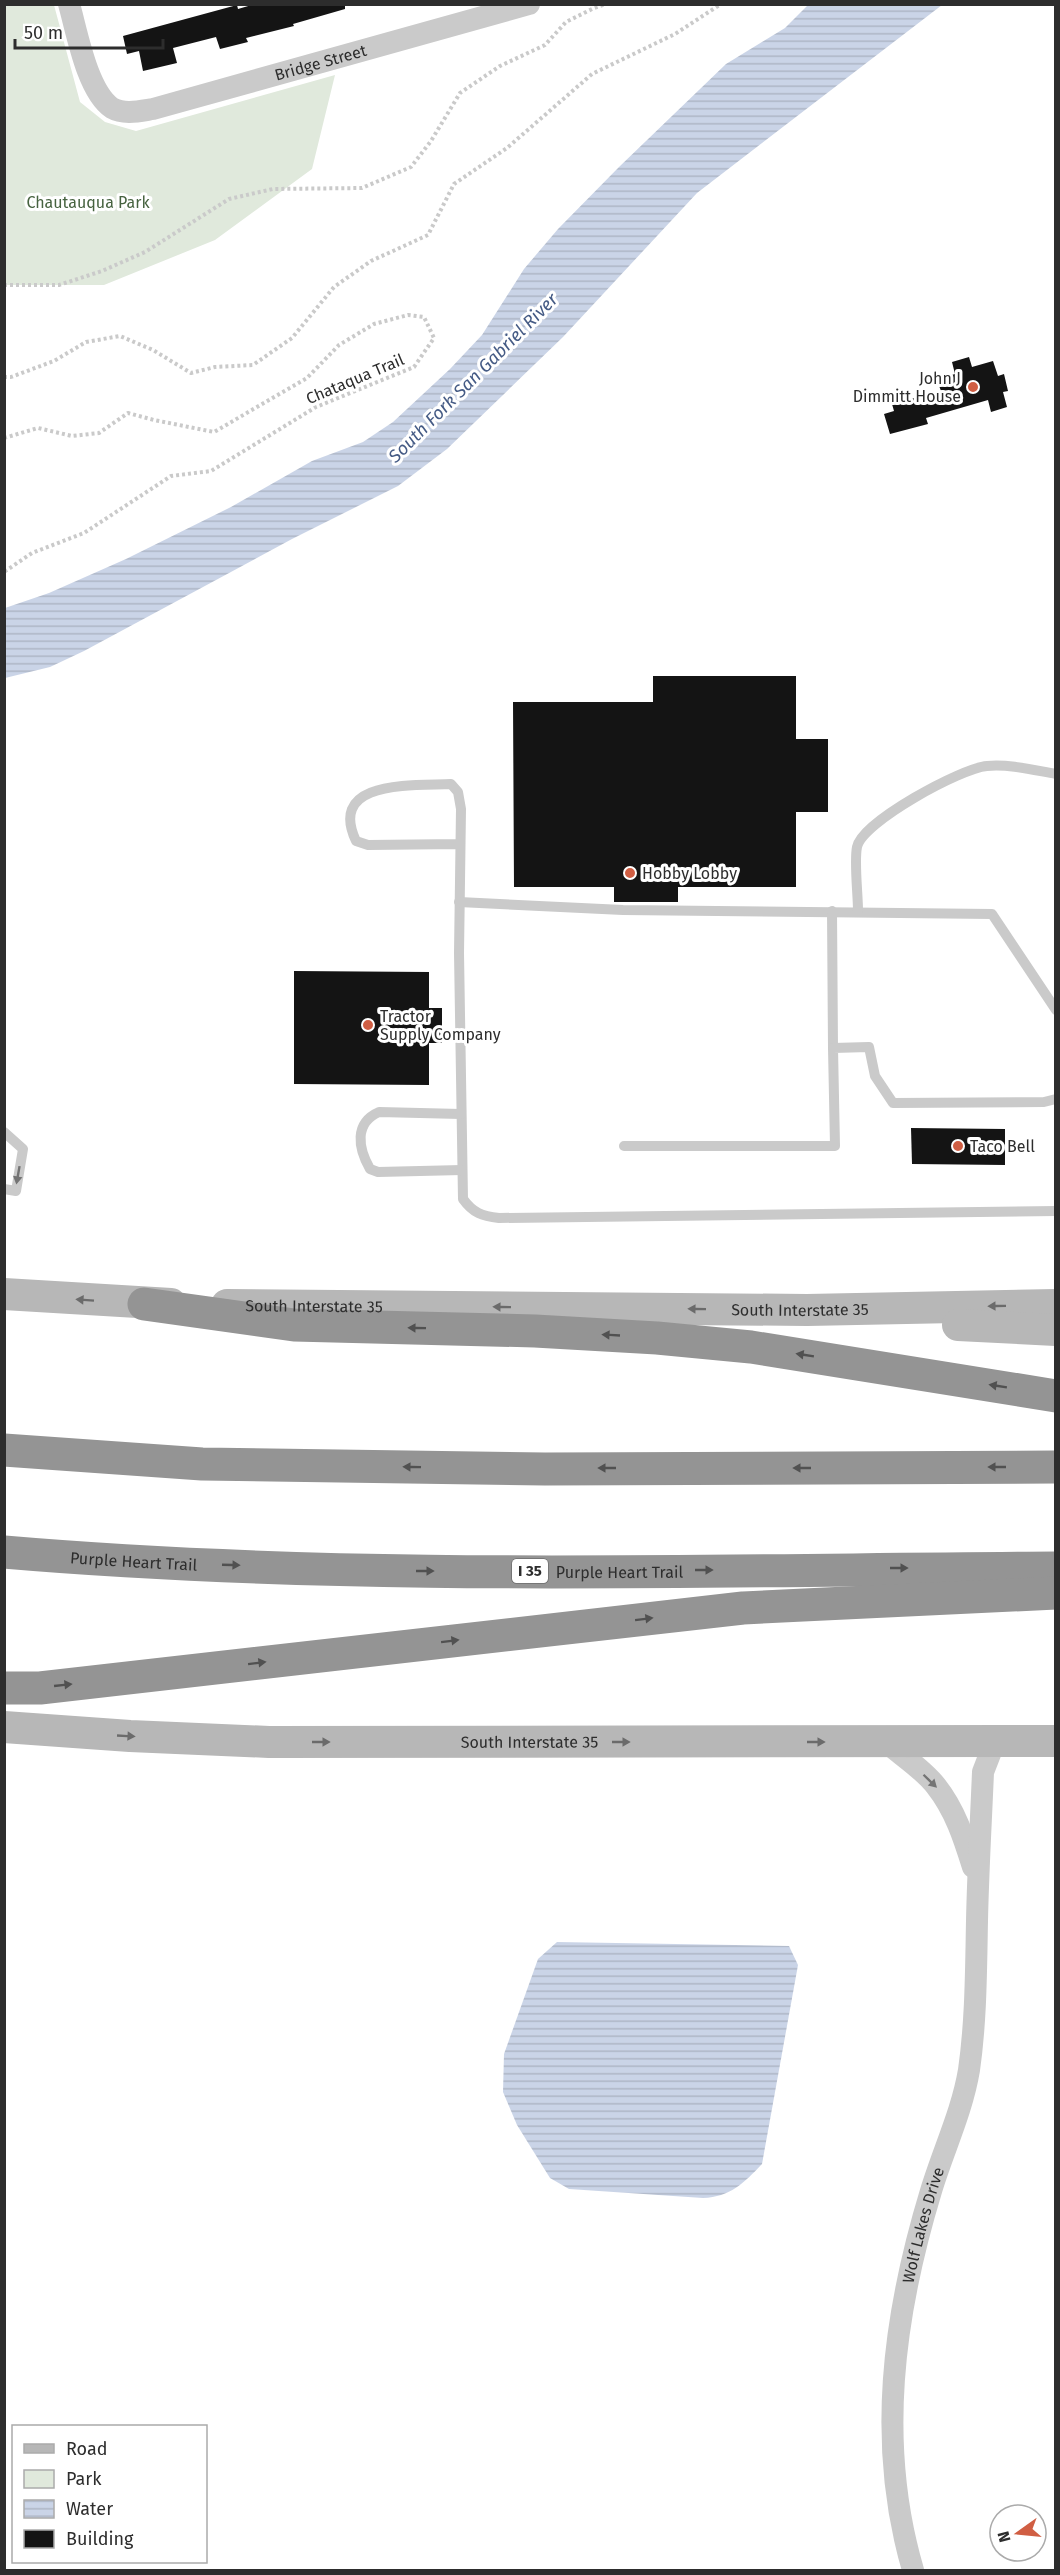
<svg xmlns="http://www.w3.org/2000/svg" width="1060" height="2575" font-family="'Fira Sans',sans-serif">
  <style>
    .park { fill: #e0e9dc }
    .water { fill: url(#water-rules) }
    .building { fill: #141414 }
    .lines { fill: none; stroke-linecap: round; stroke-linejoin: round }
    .path { stroke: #cacaca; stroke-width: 4; stroke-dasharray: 3 3; stroke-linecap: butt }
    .lane { stroke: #cacaca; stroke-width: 10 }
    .street { stroke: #cacaca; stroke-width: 22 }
    .secondary { stroke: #b7b7b7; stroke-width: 32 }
    .highway { stroke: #949494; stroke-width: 33 }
    .oneway { fill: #747474 }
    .oneway2 { fill: #6b6b6b }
    .oneway3 { fill: #515151 }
    .poi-dot { fill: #d05e43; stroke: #fff; stroke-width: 2 }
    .labels { text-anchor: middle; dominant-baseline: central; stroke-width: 6; stroke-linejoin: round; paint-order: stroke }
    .shield { fill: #fff; stroke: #6c6c6c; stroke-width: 1.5 }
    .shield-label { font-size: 15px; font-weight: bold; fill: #2d2d2d }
    .street-label { font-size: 16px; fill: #2d2d2d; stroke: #fff }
    .park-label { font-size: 16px; fill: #476340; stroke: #fff }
    .poi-label { font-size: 16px; fill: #2d2d2d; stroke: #fff; text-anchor: start }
    .water-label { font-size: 18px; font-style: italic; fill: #455b85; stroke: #fff }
  </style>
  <defs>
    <pattern id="water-rules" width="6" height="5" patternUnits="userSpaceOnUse" patternTransform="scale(1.5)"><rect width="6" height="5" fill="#cad4e7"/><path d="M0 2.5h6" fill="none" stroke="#aeb6c6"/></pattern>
  </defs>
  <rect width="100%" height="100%" fill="#fff"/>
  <polygon class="park" points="5,4 54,5 80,102 105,122 136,131 335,75 312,169 215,240 104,285 5,285"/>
  <g class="water">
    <polygon points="809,4 942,5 697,193 563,337 447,449 398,486 292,539 84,651 50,667 5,678 5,608 49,593 126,559 231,507 312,461 363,442 393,422 450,369 482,335 524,269 558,229 619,167 726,64 785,28"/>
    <path d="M557,1942L789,1946L798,1965L762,2164C744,2183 730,2197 703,2198L569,2189L550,2178L517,2125L503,2092L504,2054L538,1959Z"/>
  </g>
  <g class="building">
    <polygon points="255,4 345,4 345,9 293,24 294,26 246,38 248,42 220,49 216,37 173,48 177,63 143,71 139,51 127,54 123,36 237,5 238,9"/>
    <polygon points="969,357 972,367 993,361 998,376 1004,374 1008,391 1003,392 1007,407 991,412 988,400 926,418 928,424 890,434 884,414 894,411 892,404 941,391 938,383 946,381 945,377 955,374 952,362"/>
    <polygon points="653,676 796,676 796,739 828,739 828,812 796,812 796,887 678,887 678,902 614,902 614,887 514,887 513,702 653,702"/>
    <polygon points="294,971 429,972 429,1008 442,1008 442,1043 429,1043 429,1085 294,1084"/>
    <polygon points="911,1128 1005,1129 1005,1165 912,1164"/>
  </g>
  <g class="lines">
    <g class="path">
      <polyline points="4,285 59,285 102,271 145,252 229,199 273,189 362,188 411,167 431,141 460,93 500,66 545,45 566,22 594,8 606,4"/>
      <polyline points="4,377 11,377 54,361 86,342 120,336 153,350 191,373 215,367 253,365 292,338 334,287 371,261 428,235 454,184 507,148 592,74 675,34 721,4"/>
      <polyline points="4,438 38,428 72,436 99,433 128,413 154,420 214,432 307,378 339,345 374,324 408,315 424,317 434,338 414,367 316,407 211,471 171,476 84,533 32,553 4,572"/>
    </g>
    <g class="lane">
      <path d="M460,844L368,845L356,841C327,779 414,786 451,784L458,792L461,809L459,953L463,1199C473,1213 482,1216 499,1218L1056,1211"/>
      <polyline points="459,902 623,910 992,914 1056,1010"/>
      <polyline points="832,911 833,1048"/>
      <path d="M858,911C858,894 854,862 857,847C862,822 961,768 987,766C1010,764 1033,770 1056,774"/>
      <path d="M461,1114L379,1112C354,1123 358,1148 370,1169L378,1172L462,1170"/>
      <polyline points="4,1132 23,1149 16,1191 4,1189"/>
      <polyline points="624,1146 835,1146 833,1048 869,1047 875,1076 893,1103 1044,1102 1056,1099"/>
    </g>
    <g class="street">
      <path id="s1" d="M69,4C77,32 87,91 112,108C124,115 140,111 153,109L529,4"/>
      <path d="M886,1742C902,1756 923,1769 936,1786C955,1810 964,1838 973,1867"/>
      <path id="s2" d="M913,2570C876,2444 893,2316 931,2191C943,2151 962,2112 969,2070C976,2021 976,1971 977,1921C978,1871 981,1821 983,1772L995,1741"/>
    </g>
    <g class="secondary">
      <polyline points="4,1294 171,1304"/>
      <path id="s3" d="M227,1305L807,1310L1056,1305"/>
      <polyline points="958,1325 1056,1330"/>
      <path id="s4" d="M4,1727L130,1736L269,1742L1056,1741"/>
    </g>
    <g class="highway">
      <polyline points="144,1304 294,1325 535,1331 657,1338 751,1347 1056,1396"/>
      <polyline points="4,1450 202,1464 545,1469 1056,1467"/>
      <path id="s5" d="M4,1552C354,1582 705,1570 1056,1568"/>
      <polyline points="4,1688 40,1688 743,1608 1056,1593"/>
    </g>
  </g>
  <defs><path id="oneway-solid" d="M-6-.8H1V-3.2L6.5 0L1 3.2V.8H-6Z" transform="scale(1.5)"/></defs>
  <g class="oneway">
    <use href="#oneway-solid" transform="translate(18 1175) rotate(100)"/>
    <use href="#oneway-solid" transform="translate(930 1781) rotate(44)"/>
  </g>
  <g class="oneway2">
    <use href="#oneway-solid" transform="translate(85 1300) rotate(-176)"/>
    <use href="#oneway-solid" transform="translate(997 1306) rotate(179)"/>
    <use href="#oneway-solid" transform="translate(502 1307) rotate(-179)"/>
    <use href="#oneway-solid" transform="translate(697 1309) rotate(-179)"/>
    <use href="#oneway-solid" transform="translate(126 1736) rotate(3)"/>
    <use href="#oneway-solid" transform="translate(321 1742)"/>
    <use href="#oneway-solid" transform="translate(621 1742)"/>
    <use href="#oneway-solid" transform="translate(816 1742)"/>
  </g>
  <g class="oneway3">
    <use href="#oneway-solid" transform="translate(417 1328) rotate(-179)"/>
    <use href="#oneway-solid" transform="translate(611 1335) rotate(-177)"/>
    <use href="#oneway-solid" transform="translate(805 1355) rotate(-171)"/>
    <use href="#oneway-solid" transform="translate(998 1386) rotate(-171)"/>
    <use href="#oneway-solid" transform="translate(412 1467) rotate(-179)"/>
    <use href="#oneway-solid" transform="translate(997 1467) rotate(180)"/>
    <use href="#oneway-solid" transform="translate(607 1468) rotate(180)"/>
    <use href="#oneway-solid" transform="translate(802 1468) rotate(180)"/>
    <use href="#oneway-solid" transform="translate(231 1565) rotate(2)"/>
    <use href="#oneway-solid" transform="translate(899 1568)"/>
    <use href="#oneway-solid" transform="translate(704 1570)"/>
    <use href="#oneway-solid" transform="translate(425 1571)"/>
    <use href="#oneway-solid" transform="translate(644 1619) rotate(-7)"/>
    <use href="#oneway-solid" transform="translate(450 1641) rotate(-7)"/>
    <use href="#oneway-solid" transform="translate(257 1663) rotate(-7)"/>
    <use href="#oneway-solid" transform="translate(63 1685) rotate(-6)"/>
  </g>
  <g class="poi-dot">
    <circle cx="973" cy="387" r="6"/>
    <circle cx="630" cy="873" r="6"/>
    <circle cx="368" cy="1025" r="6"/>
    <circle cx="958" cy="1146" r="6"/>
  </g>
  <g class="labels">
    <rect class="shield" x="512" y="1559" width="36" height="24" rx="4.5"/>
    <g class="shield-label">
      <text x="530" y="1571">I 35</text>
    </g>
    <g class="street-label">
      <text stroke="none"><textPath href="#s1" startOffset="330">Bridge Street</textPath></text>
      <text transform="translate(355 379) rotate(-23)">Chataqua Trail</text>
      <text stroke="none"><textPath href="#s3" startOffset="87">South Interstate 35</textPath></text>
      <text stroke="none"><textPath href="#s3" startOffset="573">South Interstate 35</textPath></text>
      <text stroke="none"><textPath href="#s5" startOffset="130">Purple Heart Trail</textPath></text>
      <text stroke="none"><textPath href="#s5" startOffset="616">Purple Heart Trail</textPath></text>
      <text stroke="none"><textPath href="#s4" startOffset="526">South Interstate 35</textPath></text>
      <text stroke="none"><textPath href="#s2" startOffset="350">Wolf Lakes Drive</textPath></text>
    </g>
    <g class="park-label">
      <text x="88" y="202">Chautauqua Park</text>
    </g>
    <g class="poi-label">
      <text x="961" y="378" text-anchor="end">John J<tspan x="961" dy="18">Dimmitt House</tspan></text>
      <text x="642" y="873">Hobby Lobby</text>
      <text x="380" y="1016">Tractor<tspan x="380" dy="18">Supply Company</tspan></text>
      <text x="970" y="1146">Taco Bell</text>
    </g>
    <g class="water-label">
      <text transform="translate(473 378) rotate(-45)">South Fork San Gabriel River</text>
    </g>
  </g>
  <rect width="1060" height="2575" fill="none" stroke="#2d2d2d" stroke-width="12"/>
  <rect x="12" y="2425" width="195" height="138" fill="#ffffff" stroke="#ababab" stroke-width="1.5"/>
  <rect x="24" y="2444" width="30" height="9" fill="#b7b7b7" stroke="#ababab" stroke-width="1.5"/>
  <text x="66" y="2455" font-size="18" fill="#2d2d2d">Road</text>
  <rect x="24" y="2470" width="30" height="18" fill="#e0e9dc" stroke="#ababab" stroke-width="1.5"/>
  <text x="66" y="2485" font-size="18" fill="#2d2d2d">Park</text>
  <rect x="24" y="2500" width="30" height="18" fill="url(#water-rules)" stroke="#ababab" stroke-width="1.5"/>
  <text x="66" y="2515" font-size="18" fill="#2d2d2d">Water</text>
  <rect x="24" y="2530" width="30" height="18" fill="#141414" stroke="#ababab" stroke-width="1.5"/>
  <text x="66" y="2545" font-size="18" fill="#2d2d2d">Building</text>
  <g transform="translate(1018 2533) rotate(255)"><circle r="28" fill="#ffffff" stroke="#ababab" stroke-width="1.5"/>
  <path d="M0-4.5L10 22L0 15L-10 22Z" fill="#d05e43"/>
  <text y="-9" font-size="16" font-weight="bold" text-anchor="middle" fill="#2d2d2d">N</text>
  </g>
  <path d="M15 39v9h148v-9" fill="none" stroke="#2d2d2d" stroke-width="3"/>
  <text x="24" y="39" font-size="18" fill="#2d2d2d" stroke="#ffffff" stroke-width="4.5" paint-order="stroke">50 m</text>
</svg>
